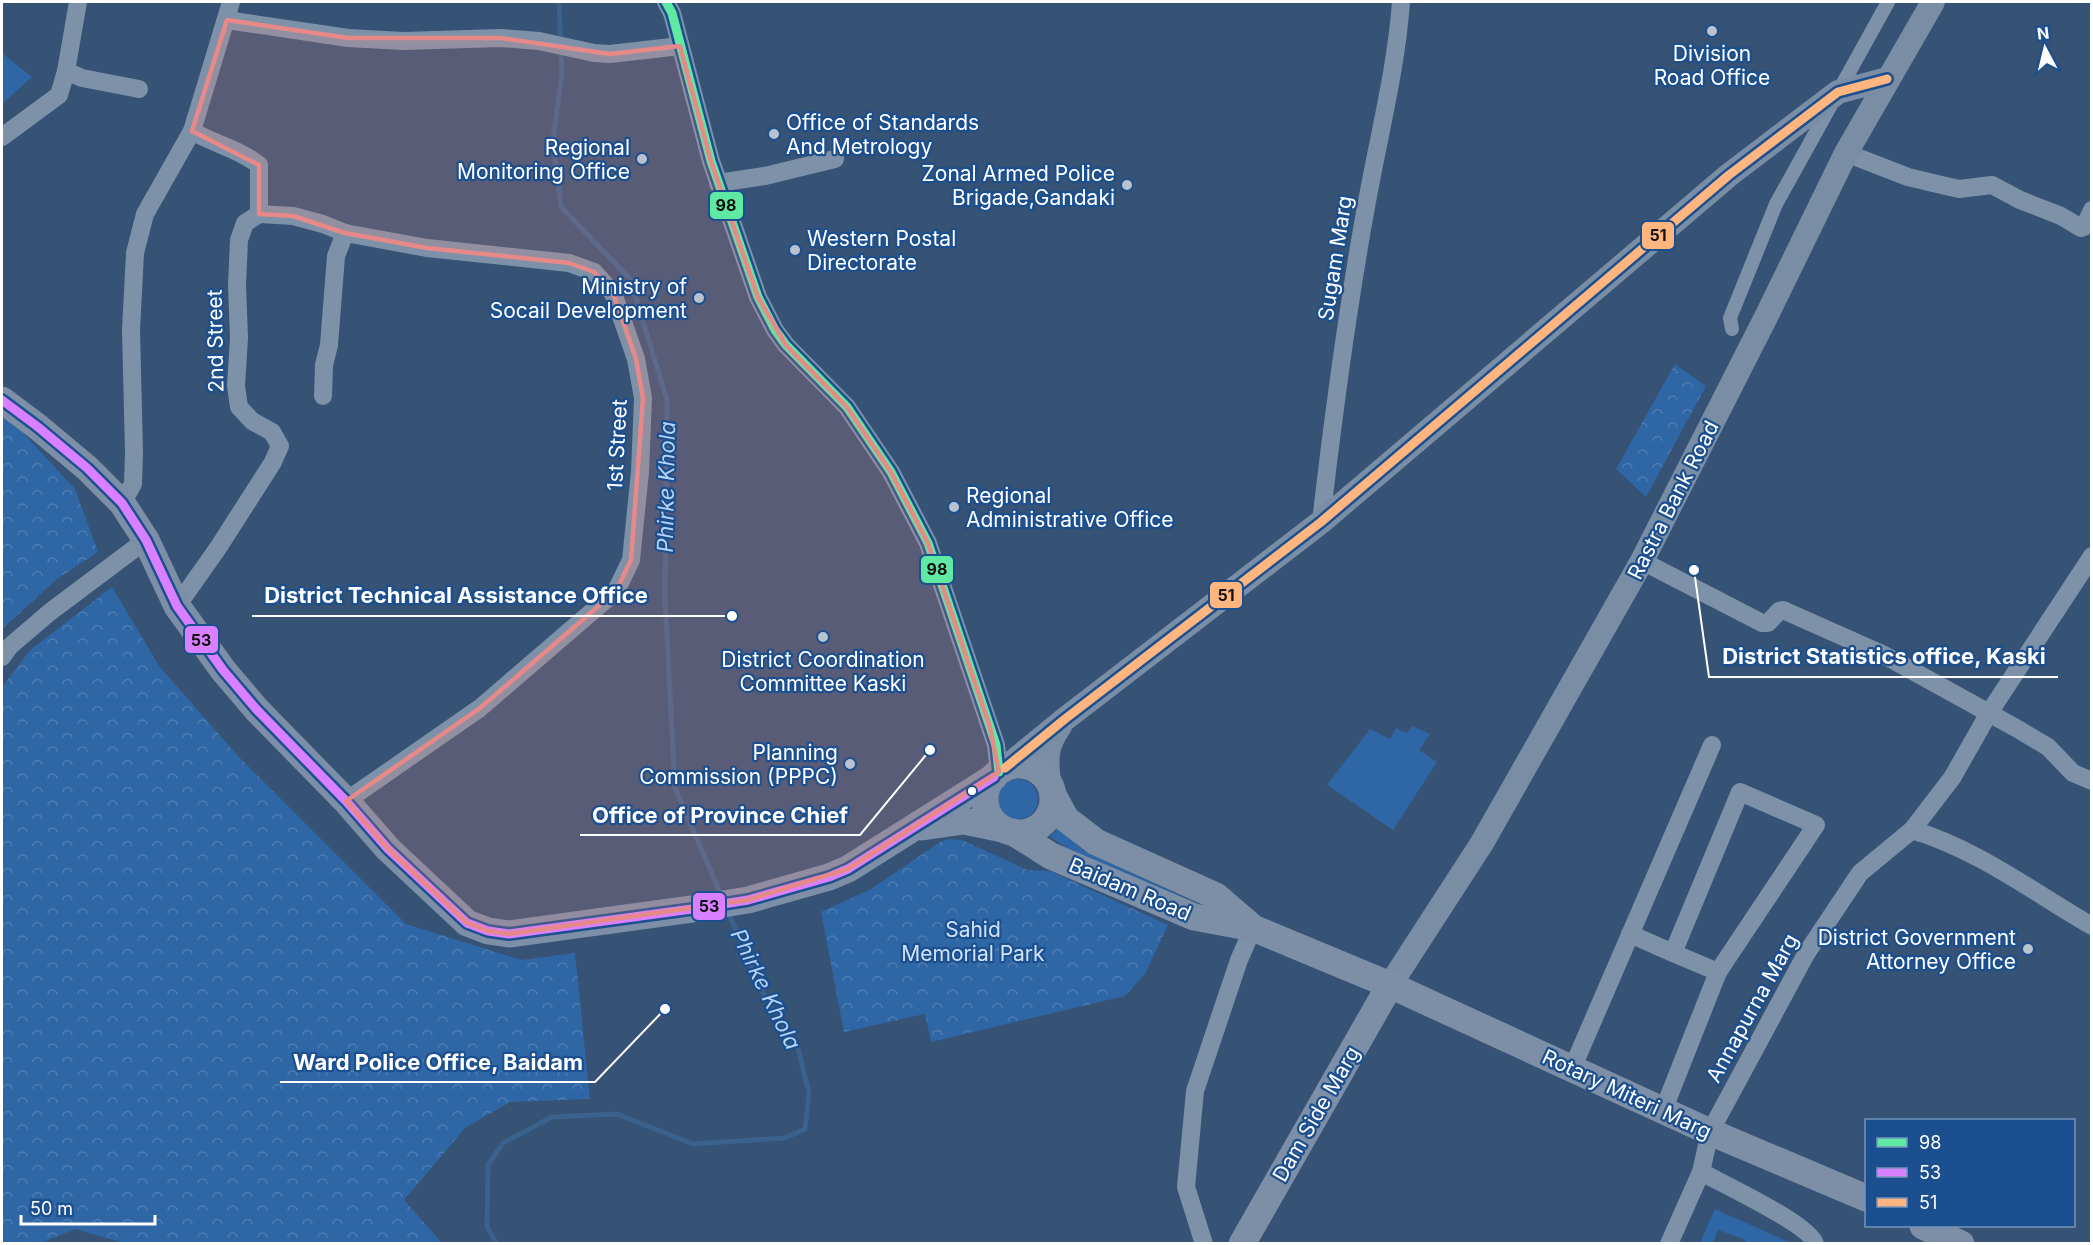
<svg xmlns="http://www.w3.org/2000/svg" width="2093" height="1245" font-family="Inter,sans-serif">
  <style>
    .grass { fill: #2f66a5 }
    .park { fill: url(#park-crowns) }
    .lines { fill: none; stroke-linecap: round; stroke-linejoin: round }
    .stream { stroke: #3b618d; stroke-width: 5 }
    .pedestrian { stroke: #7d92a8; stroke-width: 14 }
    .minor { stroke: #7d92a8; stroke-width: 18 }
    .secondary { stroke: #798da4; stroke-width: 24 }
    .primary { stroke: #7d8ea7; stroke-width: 27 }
    .bus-1-casing { stroke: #1b4f8f; stroke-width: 14 }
    .bus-2-casing { stroke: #1b4f8f; stroke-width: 14 }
    .bus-3-casing { stroke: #1b4f8f; stroke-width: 14 }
    .bus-1 { stroke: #60e9a3; stroke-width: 9 }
    .bus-2 { stroke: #d880ff; stroke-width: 9 }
    .bus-3 { stroke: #ffb580; stroke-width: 9 }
    .marked { fill: #e88989; fill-opacity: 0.2; stroke: #e88989; stroke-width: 4.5; stroke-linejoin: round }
    .poi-dot { fill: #b9c2ce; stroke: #1b4f8f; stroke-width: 2 }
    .bus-dot { fill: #fff; stroke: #1b4f8f; stroke-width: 2 }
    .labels { text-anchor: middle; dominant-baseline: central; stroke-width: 4.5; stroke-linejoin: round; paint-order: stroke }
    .poi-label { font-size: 21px; fill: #fff; stroke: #1b4f8f; text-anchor: end }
    .street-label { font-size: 21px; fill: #fff; stroke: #1b4f8f }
    .park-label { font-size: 21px; fill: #cfe3fa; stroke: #1b4f8f }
    .water-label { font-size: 22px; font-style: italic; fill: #b5d3f5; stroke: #1b4f8f }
    .leader { fill: none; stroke: #fff; stroke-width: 2 }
    .callout-dot { fill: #fff; stroke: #1b4f8f; stroke-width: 2 }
    .callout-label { font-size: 22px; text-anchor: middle; font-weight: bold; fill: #fff; stroke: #1b4f8f; stroke-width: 4.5; stroke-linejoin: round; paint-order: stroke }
    .line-badge { stroke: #1b4f8f; stroke-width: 2 }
    .pale-badge-label { font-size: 16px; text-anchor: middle; font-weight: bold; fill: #111 }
  </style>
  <defs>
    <pattern id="park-crowns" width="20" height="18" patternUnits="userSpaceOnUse" patternTransform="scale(1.5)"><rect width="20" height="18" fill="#2f66a5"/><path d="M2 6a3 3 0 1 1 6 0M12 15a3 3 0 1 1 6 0" fill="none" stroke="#4e7db2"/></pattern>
  </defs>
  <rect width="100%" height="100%" fill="#365274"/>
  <g class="grass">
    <polygon points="2,53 32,77 2,104"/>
    <polygon points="1412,726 1430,734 1419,750 1437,762 1393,830 1327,785 1370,729 1390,739 1396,728 1407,733"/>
    <circle cx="1018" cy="799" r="20"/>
    <polygon points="1062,823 1073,841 1084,851 1216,912 1072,851 1050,837"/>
    <polygon points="1715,1209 1791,1243 1745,1243 1746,1240 1718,1230 1713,1243 1700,1243"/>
  </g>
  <g class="park">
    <polygon points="1675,364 1706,386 1646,497 1616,469"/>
    <polygon points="2,414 12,421 75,489 98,552 57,579 2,629"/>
    <polygon points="112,587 159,666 237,755 406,924 521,960 575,953 590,1099 510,1102 465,1128 404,1200 442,1243 127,1244 75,1229 41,1243 2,1243 2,687 30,650"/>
    <polygon points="950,839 962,840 1027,870 1050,871 1168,925 1145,974 1125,996 931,1042 925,1014 844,1032 821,912 871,889 940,842"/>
  </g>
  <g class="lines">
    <g class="stream">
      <polyline points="559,2 562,73 553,140 561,207 630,279 667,400 665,599 675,788 721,895"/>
      <polyline points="497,1244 487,1227 488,1165 503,1143 552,1117 617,1114 693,1144 785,1138 805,1129 809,1093 798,1049 763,993 728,912"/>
    </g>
    <polyline class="pedestrian" points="1732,329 1730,318 1776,204 1888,2"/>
    <g class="minor">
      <path d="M231,2L192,131C214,144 239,149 259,165V214"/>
      <polyline points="666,2 672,13 711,161 758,297 775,330 786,345 847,407 891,472 928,543 990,727 996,745 999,772"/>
      <polyline points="227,20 348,38 403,41 501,38 539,41 594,53 610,54 680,46"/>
      <polyline points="66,71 82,78 139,89"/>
      <polyline points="2,137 59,95 66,71 78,2"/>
      <polyline points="1846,153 1908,177 1933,183 1959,189 1992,185 2020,200 2061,216 2081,228 2084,227 2092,210"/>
      <polyline points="718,183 765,176 835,159"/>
      <polyline points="259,214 293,216 323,224 345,233 427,248 569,263 594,272 613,293 636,359 643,398 640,472 631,560 616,591 480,708 346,801"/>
      <polyline points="323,396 324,365 329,345 336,256 345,233"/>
      <polyline points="122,503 133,484 134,452 131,330 135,253 145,214 192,131"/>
      <path d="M1321,522C1333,417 1347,312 1366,207C1378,139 1396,71 1401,2"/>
      <polyline points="1642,561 1762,623 1768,623 1779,611 1783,610 1882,654 2016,728 2048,747 2073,773 2092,781"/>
      <polyline points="177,606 218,548 273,462 280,446 272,432 252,421 239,407 236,386 239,338 237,285 239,240 245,223 259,214"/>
      <polyline points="2,657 9,647 50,612 146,540"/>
      <path d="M1912,830C1977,849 2033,892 2092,926"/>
      <polyline points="1630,934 1673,953 1740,792 1816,825 1718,972 1663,1111"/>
      <polyline points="1673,953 1718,972"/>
      <polyline points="1572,1069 1712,745"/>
      <path d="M1701,1172C1721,1183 1811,1225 1815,1244"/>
      <polyline points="1204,1244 1186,1187 1195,1091 1239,960 1253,928"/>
      <polyline points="1669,1244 1701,1172 1710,1132 1806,954 1860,873 1912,830 1952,778 1989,713 2092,556"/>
    </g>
    <g class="secondary">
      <polyline points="1005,768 1065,719 1321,522 1729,175 1838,92 1887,79"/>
      <path d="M1049,782C1046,758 1046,746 1060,726"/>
      <polyline points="1390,985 1482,843 1642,561 1767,315 1846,153 1933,2"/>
    </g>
    <g class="primary">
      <polyline points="2,400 38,427 87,468 122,503 146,540 177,606 223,670 257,710 346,801 388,849 467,923 488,931 509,934 692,909 748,900 829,877 848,869 994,777"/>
      <circle cx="1019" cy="799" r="34"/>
      <polyline points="1053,795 1066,819 1096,842 1216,896 1252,927"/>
      <polyline points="922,827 964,821 1003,829"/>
      <polyline points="1013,832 1051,856 1194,917 1253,928 1390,985 1710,1132 1866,1198"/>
      <polyline points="1923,1226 1961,1244"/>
      <polyline points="1242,1244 1390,985"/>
    </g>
    <defs>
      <polyline id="bus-1" points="666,2 672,13 711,161 758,297 775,330 786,345 847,407 891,472 928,543 990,727 996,745 999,772"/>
      <polyline id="bus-2" points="2,400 38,427 87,468 122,503 146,540 177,606 223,670 257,710 346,801 388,849 467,923 488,931 509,934 692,909 748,900 829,877 848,869 994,777"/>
      <polyline id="bus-3" points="1005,768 1065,719 1321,522 1729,175 1838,92 1887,79"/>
    </defs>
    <use href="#bus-1" class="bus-1-casing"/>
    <use href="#bus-2" class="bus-2-casing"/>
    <use href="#bus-3" class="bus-3-casing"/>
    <use href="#bus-1" class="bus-1"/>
    <use href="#bus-2" class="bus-2"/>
    <use href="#bus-3" class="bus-3"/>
  </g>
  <path class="marked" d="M227,20L348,38H501L610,54L680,46L711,161L758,297L786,345L847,407L891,472L928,543L990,727L999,772L848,869L748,900L509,934L488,931L467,923L388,849L346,801L480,708L616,591L631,560L643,398L636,359L613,293L594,272L569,263L427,248L345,233L293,216L259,214V165L192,131Z"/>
  <g class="poi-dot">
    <circle cx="1712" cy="31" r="6"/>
    <circle cx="774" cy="134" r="6"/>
    <circle cx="642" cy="159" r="6"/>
    <circle cx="1127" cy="185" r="6"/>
    <circle cx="795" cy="250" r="6"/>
    <circle cx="699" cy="298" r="6"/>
    <circle cx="954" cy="507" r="6"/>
    <circle cx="823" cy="637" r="6"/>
    <circle cx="850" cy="764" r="6"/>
    <circle cx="2028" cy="949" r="6"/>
  </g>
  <circle class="bus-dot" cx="972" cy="791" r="5"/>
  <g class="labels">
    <g class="poi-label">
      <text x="1712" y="53" text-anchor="middle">Division<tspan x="1712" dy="24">Road Office</tspan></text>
      <text x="786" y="122" text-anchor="start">Office of Standards<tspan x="786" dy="24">And Metrology</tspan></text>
      <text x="630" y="147">Regional<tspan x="630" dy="24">Monitoring Office</tspan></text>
      <text x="1115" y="173">Zonal Armed Police<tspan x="1115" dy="24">Brigade,Gandaki</tspan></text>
      <text x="807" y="238" text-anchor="start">Western Postal<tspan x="807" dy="24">Directorate</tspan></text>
      <text x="687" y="286">Ministry of<tspan x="687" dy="24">Socail Development</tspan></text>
      <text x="966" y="495" text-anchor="start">Regional<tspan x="966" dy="24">Administrative Office</tspan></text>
      <text x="823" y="659" text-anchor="middle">District Coordination<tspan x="823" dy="24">Committee Kaski</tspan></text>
      <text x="838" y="752">Planning<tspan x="838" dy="24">Commission (PPPC)</tspan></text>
      <text x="2016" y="937">District Government<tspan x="2016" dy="24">Attorney Office</tspan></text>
    </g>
    <g class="street-label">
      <text transform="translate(1335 258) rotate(-81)">Sugam Marg</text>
      <text transform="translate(215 341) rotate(-91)">2nd Street</text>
      <text transform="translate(617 445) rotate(-87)">1st Street</text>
      <text transform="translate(1673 500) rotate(-63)">Rastra Bank Road</text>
      <text transform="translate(1130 889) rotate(23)">Baidam Road</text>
      <text transform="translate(1752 1008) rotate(-61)">Annapurna Marg</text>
      <text transform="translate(1627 1094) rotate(25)">Rotary Miteri Marg</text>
      <text transform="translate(1316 1114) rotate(-60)">Dam Side Marg</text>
    </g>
    <g class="park-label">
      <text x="973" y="929">Sahid<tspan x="973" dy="24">Memorial Park</tspan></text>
    </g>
    <g class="water-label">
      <text transform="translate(666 487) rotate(-89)">Phirke Khola</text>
      <text transform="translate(766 989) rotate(64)">Phirke Khola</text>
    </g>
  </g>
  <path class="leader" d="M732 616L660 616H252M1694 570L1709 677H2058M930 750L860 835H580M665 1009L595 1082H280"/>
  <g class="callout-dot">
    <circle cx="732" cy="616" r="6"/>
    <circle cx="1694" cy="570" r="6"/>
    <circle cx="930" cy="750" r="6"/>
    <circle cx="665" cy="1009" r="6"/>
  </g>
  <g class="callout-label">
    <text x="456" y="603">District Technical Assistance Office</text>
    <text x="1884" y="664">District Statistics office, Kaski</text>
    <text x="720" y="823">Office of Province Chief</text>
    <text x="438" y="1070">Ward Police Office, Baidam</text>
  </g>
  <g class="line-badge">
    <rect x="709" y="191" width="35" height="29" rx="6" fill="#60e9a3"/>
    <rect x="1641" y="221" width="34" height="29" rx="6" fill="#ffb580"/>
    <rect x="920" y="555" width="34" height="29" rx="6" fill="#60e9a3"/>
    <rect x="1209" y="581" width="34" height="28" rx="6" fill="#ffb580"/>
    <rect x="184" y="625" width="35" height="29" rx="6" fill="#d880ff"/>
    <rect x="692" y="892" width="34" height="29" rx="6" fill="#d880ff"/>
  </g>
  <g class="pale-badge-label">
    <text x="726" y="211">98</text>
    <text x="1658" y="241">51</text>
    <text x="937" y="575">98</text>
    <text x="1226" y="601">51</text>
    <text x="201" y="646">53</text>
    <text x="709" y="912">53</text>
  </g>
  <rect width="2093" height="1245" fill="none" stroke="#ffffff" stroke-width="6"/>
  <rect x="1865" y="1119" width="210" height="108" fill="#1b4f8f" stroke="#7695bc" stroke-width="1.5"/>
  <rect x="1877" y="1138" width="30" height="9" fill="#60e9a3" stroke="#7695bc" stroke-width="1.5"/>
  <text x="1919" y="1149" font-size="18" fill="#ffffff">98</text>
  <rect x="1877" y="1168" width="30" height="9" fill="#d880ff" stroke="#7695bc" stroke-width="1.5"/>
  <text x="1919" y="1179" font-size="18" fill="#ffffff">53</text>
  <rect x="1877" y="1198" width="30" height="9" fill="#ffb580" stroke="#7695bc" stroke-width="1.5"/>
  <text x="1919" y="1209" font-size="18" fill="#ffffff">51</text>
  <g transform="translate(2045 48) rotate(353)" stroke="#1b4f8f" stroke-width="4.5" paint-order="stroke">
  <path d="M0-4.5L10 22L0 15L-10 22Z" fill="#ffffff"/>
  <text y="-9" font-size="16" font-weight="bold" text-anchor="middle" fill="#ffffff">N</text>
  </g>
  <path d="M21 1215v9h134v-9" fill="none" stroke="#ffffff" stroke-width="3"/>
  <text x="30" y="1215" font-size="18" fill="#ffffff" stroke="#1b4f8f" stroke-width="4.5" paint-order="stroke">50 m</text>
</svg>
